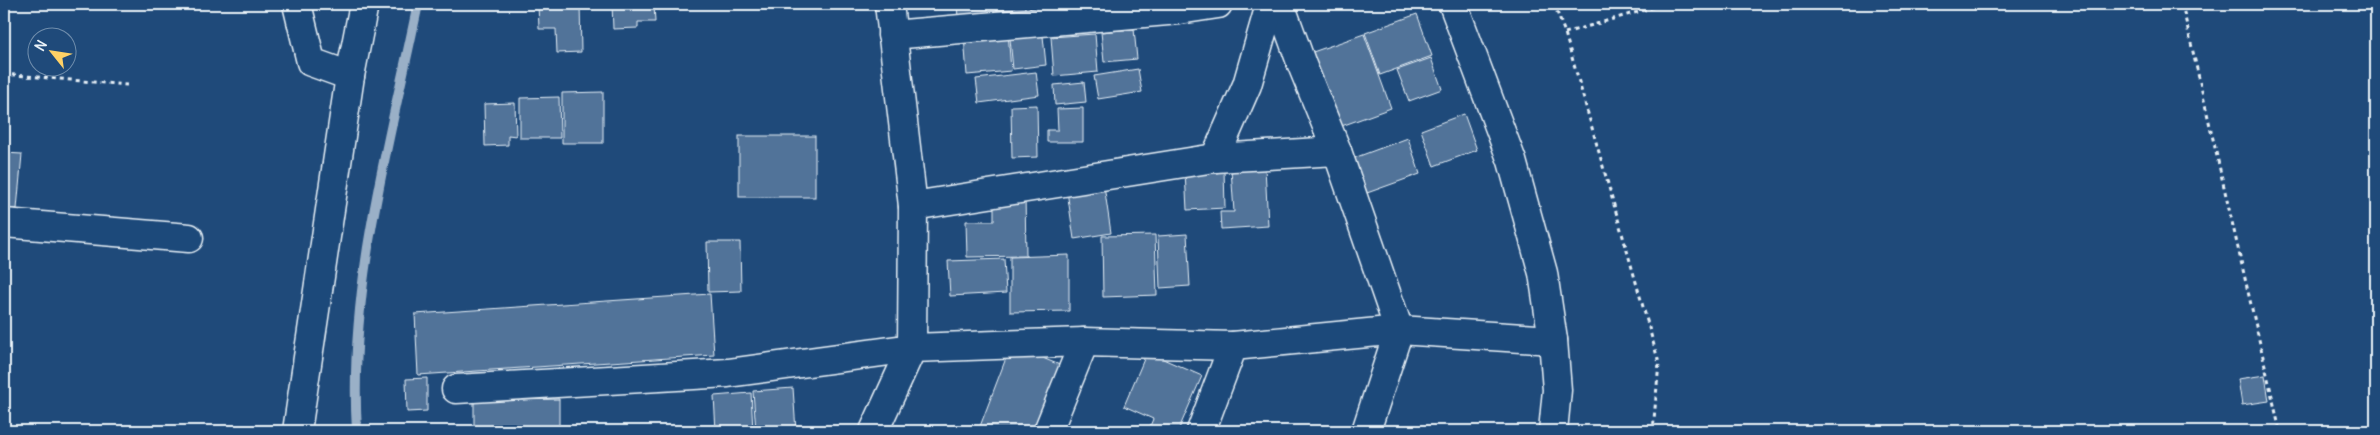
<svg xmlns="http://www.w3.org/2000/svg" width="2380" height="435" font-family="Delius,sans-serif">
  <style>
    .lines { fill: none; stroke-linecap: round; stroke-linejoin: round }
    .stream { stroke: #9ab0c7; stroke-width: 10 }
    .building { fill: #517399; stroke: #e8f1f8 }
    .minor-casing { stroke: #e8f1f8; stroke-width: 31 }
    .tertiary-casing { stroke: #e8f1f8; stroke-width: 31 }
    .path { stroke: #e8f1f8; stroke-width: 3; stroke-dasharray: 4 4; stroke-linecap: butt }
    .minor { stroke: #1f4a7a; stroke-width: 28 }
    .tertiary { stroke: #1f4a7a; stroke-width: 28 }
  </style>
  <rect width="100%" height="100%" fill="#1f4a7a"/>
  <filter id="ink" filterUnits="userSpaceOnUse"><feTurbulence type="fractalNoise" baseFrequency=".02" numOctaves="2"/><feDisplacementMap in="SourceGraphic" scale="10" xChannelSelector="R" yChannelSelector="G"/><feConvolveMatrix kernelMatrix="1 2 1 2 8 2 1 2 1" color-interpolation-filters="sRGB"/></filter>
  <g filter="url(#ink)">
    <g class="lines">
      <path class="stream" d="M357,431C348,287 389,144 418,4"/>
    </g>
    <g class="building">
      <polygon points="538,4 580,4 581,52 557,53 556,29 539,29"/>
      <polygon points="612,4 654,4 655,22 638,22 638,28 613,29"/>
      <polygon points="957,4 1025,4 1025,13 958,18"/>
      <polygon points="1030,4 1059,4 1059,16 1030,17"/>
      <polygon points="1417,14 1432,56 1380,75 1365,33"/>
      <polygon points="1134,29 1137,59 1104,62 1101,32"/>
      <polygon points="1008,32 1011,71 967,75 964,36"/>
      <polygon points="1095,34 1098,72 1054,76 1051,37"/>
      <polygon points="1364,34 1391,108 1336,128 1310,53"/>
      <polygon points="1043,36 1046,65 1013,69 1010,39"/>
      <polygon points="1431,58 1442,89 1409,101 1397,70"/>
      <polygon points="1138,69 1142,92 1098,99 1094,76"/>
      <polygon points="1036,72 1039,95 979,103 976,79"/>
      <polygon points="1084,82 1086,102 1055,105 1054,85"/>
      <polygon points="603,92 603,143 562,143 562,93"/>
      <polygon points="559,97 560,138 520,138 520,98"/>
      <polygon points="515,103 516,136 508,135 508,145 485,146 484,104"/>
      <polygon points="1037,105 1038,157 1012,158 1011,106"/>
      <polygon points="1083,108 1083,142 1047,142 1047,130 1058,130 1057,109"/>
      <polygon points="1464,114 1477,150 1434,166 1421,130"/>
      <rect x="739" y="136" width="76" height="61"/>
      <polygon points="1408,138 1420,174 1367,193 1354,158"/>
      <polygon points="4,153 22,154 17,209 4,208"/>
      <polygon points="1265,167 1268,226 1221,229 1220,212 1234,212 1231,169"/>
      <polygon points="1224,170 1225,208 1187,210 1185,172"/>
      <polygon points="1104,185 1111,233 1074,239 1067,191"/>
      <polygon points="994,194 1025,194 1026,256 967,257 966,221 994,221"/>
      <polygon points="1187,234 1190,286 1160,288 1158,236"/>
      <polygon points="1155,235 1157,295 1103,297 1102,236"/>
      <polygon points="707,242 740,242 741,291 708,292"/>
      <polygon points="1069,255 1069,311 1010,312 1010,257"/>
      <polygon points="1004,259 1006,293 950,296 948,261"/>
      <polygon points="710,294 714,355 418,375 415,314"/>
      <polygon points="1011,345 1067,368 1042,431 985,431 979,429"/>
      <polygon points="1147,352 1202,376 1178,431 1148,431 1153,419 1124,406"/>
      <polygon points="2265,375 2269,401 2242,405 2238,379"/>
      <polygon points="427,378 427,411 407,412 406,379"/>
      <polygon points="793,388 796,431 756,431 753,391"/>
      <polygon points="751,393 753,431 716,431 714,396"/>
      <polygon points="559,399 559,431 474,431 474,401"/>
      <polygon points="954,425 971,431 951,431"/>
    </g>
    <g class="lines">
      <defs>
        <g id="minor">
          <polyline points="297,4 311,62 350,76"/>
          <polyline points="889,4 913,206 912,348 1084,342 1233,346"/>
          <polyline points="1280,4 1302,65 1337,151 1399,330 1366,431"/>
          <polyline points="892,35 1179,10 1218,4"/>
          <polyline points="1215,158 1247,85 1270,5"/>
          <polyline points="913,206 1215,158 1337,151"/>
          <polyline points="4,223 189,238"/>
          <polyline points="456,389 728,373 912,348"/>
          <polyline points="297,431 350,76 364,4"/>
          <polyline points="874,431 912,348"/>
          <polyline points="1048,431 1084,342"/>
          <polyline points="1201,431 1233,346 1399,330 1553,340"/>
        </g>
        <polyline id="tertiary" points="1453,4 1512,161 1543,273 1553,340 1557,390 1553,431"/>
      </defs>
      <use href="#minor" class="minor-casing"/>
      <use href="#tertiary" class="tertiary-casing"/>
      <g class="path">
        <polyline points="1554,4 1565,33 1659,363 1653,431"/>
        <polyline points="2182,4 2280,431"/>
        <polyline points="1565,33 1665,4"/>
        <polyline points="4,74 127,85"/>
        <polyline points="2362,431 2376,427"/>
      </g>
      <use href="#minor" class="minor"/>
      <use href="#tertiary" class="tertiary"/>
    </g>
  </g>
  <rect width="2380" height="435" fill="none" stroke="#1f4a7a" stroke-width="20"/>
  <rect x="10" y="10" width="2360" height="415" fill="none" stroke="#e8f1f8" stroke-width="2" filter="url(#ink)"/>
  <g transform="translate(52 52) rotate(300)"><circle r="24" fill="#1f4a7a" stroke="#6f8dac"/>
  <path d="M0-4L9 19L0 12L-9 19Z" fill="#ffd166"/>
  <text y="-8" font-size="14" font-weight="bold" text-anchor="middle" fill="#e8f1f8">N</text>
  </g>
</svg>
